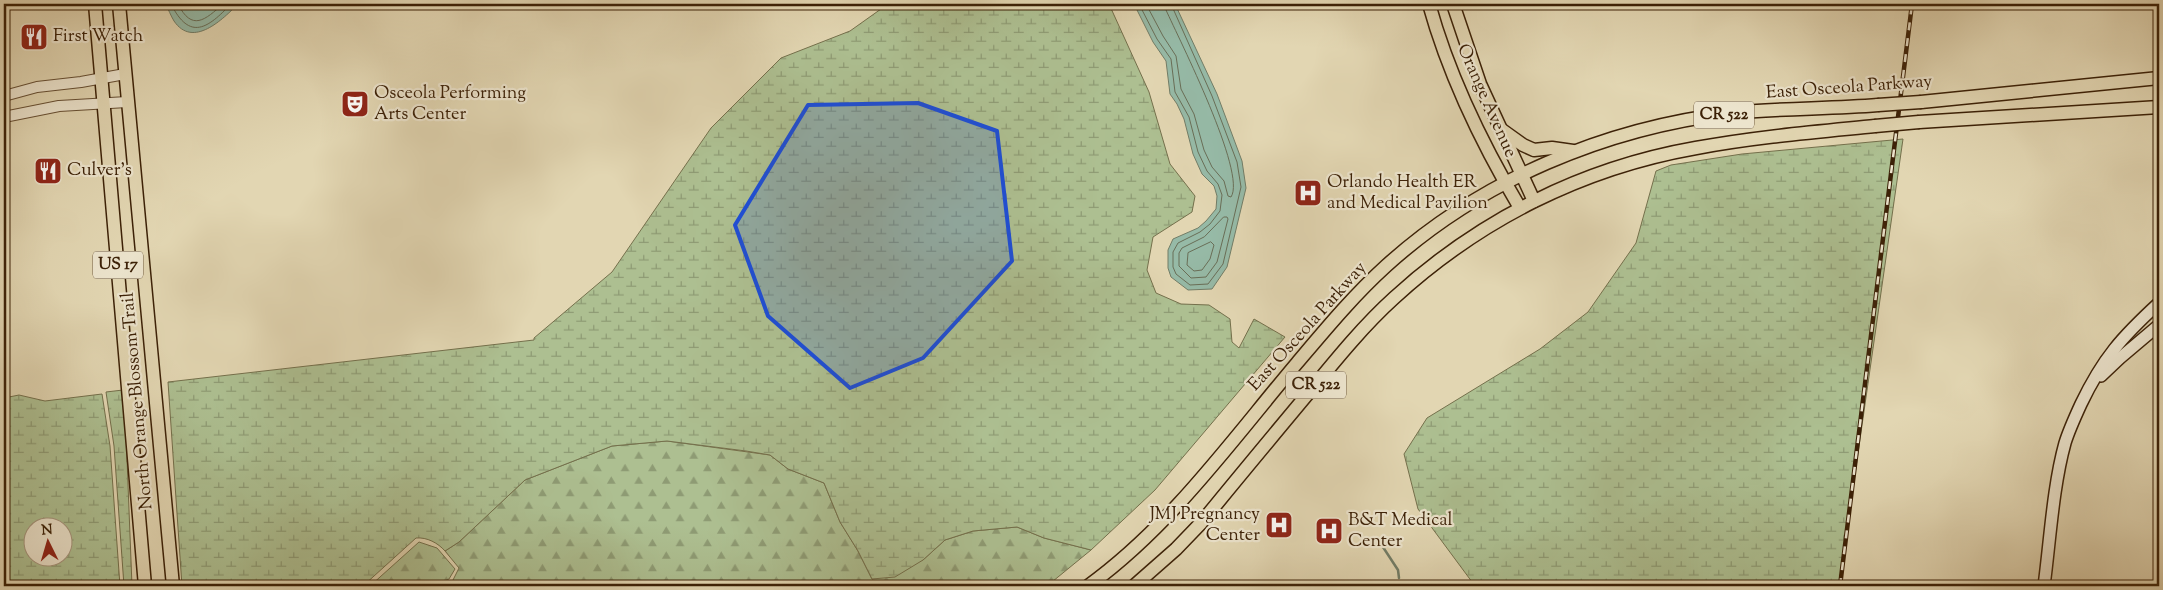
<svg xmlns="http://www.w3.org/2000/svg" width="2163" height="590" font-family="'Sorts Mill Goudy',serif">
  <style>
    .forest { fill: url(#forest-firs); stroke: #74704c }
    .wetland { fill: url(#wetland-marsh); stroke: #74704c; fill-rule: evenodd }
    .water { fill: #96baa7; stroke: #727d67 }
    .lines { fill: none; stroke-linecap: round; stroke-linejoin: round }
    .shore { stroke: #696e57; stroke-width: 1 }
    .stream { stroke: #727d67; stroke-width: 2.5 }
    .tertiary-casing { stroke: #664e32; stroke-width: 12 }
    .secondary-casing { stroke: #3c2107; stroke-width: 14 }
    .primary-casing { stroke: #3c2107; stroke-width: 15 }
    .tertiary { stroke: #ece4cd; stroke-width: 10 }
    .secondary { stroke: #ece4cd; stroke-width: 11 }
    .primary { stroke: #e2d6b2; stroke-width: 12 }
    .rail-casing { stroke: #3c2107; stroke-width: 4.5 }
    .rail { stroke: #ece4cd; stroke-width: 2.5; stroke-dasharray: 8; stroke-linecap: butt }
    .primary-bridge-casing { stroke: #3c2107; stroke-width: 15; stroke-linecap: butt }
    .primary-bridge { stroke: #e2d6b2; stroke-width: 12 }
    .marked { fill: #1d4ed8; fill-opacity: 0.2; stroke: #1d4ed8; stroke-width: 4; stroke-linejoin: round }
    .labels { text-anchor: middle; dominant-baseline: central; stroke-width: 4.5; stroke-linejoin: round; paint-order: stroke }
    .shield { fill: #ece4cd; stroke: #715c42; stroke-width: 1 }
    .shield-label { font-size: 16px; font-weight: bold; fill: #3c2107 }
    .poi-label { font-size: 18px; fill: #3c2107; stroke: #ece4cd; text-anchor: start }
    .street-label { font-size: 18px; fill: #3c2107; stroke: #ece4cd }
  </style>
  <defs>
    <pattern id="forest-firs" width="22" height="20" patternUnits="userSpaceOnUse" patternTransform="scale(1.25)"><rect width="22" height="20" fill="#adbf91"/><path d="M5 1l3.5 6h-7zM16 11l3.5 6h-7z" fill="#8e9b74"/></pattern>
    <pattern id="wetland-marsh" width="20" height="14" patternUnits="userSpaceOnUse" patternTransform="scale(1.25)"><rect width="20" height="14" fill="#adbf91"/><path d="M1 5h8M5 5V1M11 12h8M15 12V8" fill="none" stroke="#8e9b74"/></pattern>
  </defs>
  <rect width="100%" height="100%" fill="#e2d6b2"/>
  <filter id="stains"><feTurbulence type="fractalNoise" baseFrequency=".004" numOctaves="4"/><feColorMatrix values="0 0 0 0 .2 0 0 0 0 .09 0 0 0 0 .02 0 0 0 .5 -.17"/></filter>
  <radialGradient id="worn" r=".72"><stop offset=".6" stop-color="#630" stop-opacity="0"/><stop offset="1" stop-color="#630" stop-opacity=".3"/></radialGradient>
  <g class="forest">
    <polygon points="667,441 770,455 788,469 824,483 840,522 858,551 872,579 923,560 945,540 973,531 1017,527 1044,538 1091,550 1047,586 442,586 452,582 459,568 445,551 459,542 525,480 612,446"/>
    <polygon points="419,542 437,548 455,569 449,579 432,586 370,586"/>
  </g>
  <g class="wetland">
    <path d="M888,4H1109L1149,92L1170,164L1195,196L1192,212L1153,237L1147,270L1156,293L1181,304L1209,305L1230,319L1232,342L1239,348L1254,319L1285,337L1155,490L1091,550L1044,538L1017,527L973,531L945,540L923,560L895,577L872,579L858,551L840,522L824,483L788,469L770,455L746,451L667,441L612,446L525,480L459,542L445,551C438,543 427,537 416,538L363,586H182L168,382L534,340V338L612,272L711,128L781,58L850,31Z"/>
    <polygon points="1903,139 1839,586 1475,586 1418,509 1404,454 1427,418 1540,349 1588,312 1636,243 1656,171 1671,165 1742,154"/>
    <polygon points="123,390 125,408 132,586 124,586 114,446 106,392"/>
    <path d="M102,394L110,446L120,586H4V398L19,395L45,401ZM32,528H62V558H32Z"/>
  </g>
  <g class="water">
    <path d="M166,4H238C223,19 193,49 174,21C171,16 168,9 166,4Z"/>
    <polygon points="1134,4 1175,4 1217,94 1242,161 1246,188 1227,267 1212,289 1188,290 1171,277 1168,268 1168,250 1173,239 1198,228 1206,221 1216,209 1217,196 1214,186 1202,174 1193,154 1184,119 1177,104 1170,94 1166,61 1153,42"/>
  </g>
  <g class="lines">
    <g class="shore">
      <path d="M171,4C190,42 208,28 231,4"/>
      <path d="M178,4C192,32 205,20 223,4"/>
      <polyline points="1139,4 1157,39 1171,59 1175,92 1189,117 1198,152 1207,171 1218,184 1222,195 1220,211 1210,224 1200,232 1178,243 1173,252 1173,267 1176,274 1190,285 1208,284 1223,264 1241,187 1237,162 1212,96 1171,4"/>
      <path d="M1146,4L1163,36L1176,56L1181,89L1194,114L1204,150L1212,167L1224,181L1228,196L1231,197C1247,173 1179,39 1166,10L1165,4"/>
      <polygon points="1224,217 1227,217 1228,219 1217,262 1206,277 1191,278 1179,266 1179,253 1182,248 1204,237"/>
      <polygon points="1211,242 1214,245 1210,259 1202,270 1194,271 1187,265 1188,253"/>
    </g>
    <polyline class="stream" points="1379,541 1398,570 1399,578"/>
    <defs>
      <g id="tertiary">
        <polyline points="4,96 37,87 81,82 125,74"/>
        <polyline points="4,117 59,106 127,102"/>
      </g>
      <g id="secondary">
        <polyline points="2101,376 2120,358 2159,325"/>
        <path d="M2044,586C2050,541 2053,486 2065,443C2069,430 2075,417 2081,404C2103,358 2122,337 2159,303"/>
      </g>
      <g id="primary">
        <polyline points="95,4 145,586"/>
        <polyline points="119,4 173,586"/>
        <path d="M1429,4C1449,76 1482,144 1520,208"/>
        <polyline points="1453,4 1480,84 1534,201"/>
        <polyline points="1921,102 2159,78"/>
        <polyline points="1919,122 2159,107"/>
        <polyline points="1502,130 1523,145 1534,150 1552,148 1573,151"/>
        <path d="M1088,586C1171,526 1232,440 1297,363C1325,330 1353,296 1386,266C1481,180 1605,128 1732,113C1780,108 1829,109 1878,105"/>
        <path d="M1134,586L1176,549L1201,523C1236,480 1271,438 1306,396C1334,362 1362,327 1394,298C1479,220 1582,168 1696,148C1755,137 1815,132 1875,126"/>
      </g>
    </defs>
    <use href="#tertiary" class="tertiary-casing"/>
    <use href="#secondary" class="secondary-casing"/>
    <use href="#primary" class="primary-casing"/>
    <use href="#tertiary" class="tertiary"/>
    <use href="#secondary" class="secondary"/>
    <use href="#primary" class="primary"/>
    <defs>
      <polyline id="rail" points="1840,586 1912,4"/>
    </defs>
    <use href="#rail" class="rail-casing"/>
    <use href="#rail" class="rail"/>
    <defs>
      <g id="primary-bridge">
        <polyline points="1878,105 1921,102"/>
        <polyline points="1875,126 1919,122"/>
      </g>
    </defs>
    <use href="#primary-bridge" class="primary-bridge-casing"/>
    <use href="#primary-bridge" class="primary-bridge"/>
  </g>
  <path class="marked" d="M918,103L997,131L1012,261L923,358L850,388L768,316L735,225L808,105Z"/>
  <defs>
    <symbol id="restaurant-square" viewBox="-11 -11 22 22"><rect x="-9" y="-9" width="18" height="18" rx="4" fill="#8f2418" stroke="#ece4cd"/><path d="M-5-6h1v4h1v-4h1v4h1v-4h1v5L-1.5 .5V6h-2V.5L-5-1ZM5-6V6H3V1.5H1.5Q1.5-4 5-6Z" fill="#fff"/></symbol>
    <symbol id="theatre-square" viewBox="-11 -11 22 22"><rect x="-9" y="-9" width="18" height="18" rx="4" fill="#8f2418" stroke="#ece4cd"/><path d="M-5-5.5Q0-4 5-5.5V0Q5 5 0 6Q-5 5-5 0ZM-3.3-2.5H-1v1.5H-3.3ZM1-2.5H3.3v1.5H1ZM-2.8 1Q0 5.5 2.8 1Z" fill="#fff"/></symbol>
    <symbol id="hospital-square" viewBox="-11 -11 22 22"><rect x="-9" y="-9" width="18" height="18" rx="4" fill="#8f2418" stroke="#ece4cd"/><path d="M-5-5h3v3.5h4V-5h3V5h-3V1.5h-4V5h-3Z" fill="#fff"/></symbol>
  </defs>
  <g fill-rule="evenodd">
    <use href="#restaurant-square" x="18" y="21" width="32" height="32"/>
    <use href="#theatre-square" x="339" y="88" width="32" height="32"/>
    <use href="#restaurant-square" x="32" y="155" width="32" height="32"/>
    <use href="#hospital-square" x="1292" y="177" width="32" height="32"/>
    <use href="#hospital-square" x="1263" y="509" width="32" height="32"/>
    <use href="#hospital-square" x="1313" y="515" width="32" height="32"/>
  </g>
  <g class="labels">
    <g class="shield">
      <rect x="1694" y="101.5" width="60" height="27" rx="4"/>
      <rect x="93" y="251.5" width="50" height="27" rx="4"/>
      <rect x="1286" y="371.5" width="60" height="27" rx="4"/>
    </g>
    <g class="shield-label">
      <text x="1724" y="115">CR 522</text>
      <text x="118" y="265">US 17</text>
      <text x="1316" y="385">CR 522</text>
    </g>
    <g class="poi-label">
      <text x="53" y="37">First Watch</text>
      <text x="374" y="94">Osceola Performing<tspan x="374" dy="21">Arts Center</tspan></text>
      <text x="67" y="171">Culver's</text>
      <text x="1327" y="183">Orlando Health ER<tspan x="1327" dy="21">and Medical Pavilion</tspan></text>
      <text x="1260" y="515" text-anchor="end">JMJ Pregnancy<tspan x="1260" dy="21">Center</tspan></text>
      <text x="1348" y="521">B&amp;T Medical<tspan x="1348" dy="21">Center</tspan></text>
    </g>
    <g class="street-label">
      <text transform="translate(1849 88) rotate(-4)">East Osceola Parkway</text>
      <text transform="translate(1486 101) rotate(66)">Orange Avenue</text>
      <text transform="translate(1308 327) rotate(-48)">East Osceola Parkway</text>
      <text transform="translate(138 401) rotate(-95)">North Orange Blossom Trail</text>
    </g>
  </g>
  <rect width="2163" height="590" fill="none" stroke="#e2d6b2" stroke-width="20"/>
  <rect x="5" y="5" width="2153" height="580" fill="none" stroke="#3c2107" stroke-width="2.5"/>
  <rect x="10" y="10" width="2143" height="570" fill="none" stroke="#3c2107"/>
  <g transform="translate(48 542) rotate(355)"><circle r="24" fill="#ece4cd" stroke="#a6967e"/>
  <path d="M0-4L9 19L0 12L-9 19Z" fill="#8f2418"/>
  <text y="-8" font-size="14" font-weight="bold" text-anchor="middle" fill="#3c2107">N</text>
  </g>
  <rect width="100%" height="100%" filter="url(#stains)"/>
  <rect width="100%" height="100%" fill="url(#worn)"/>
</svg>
